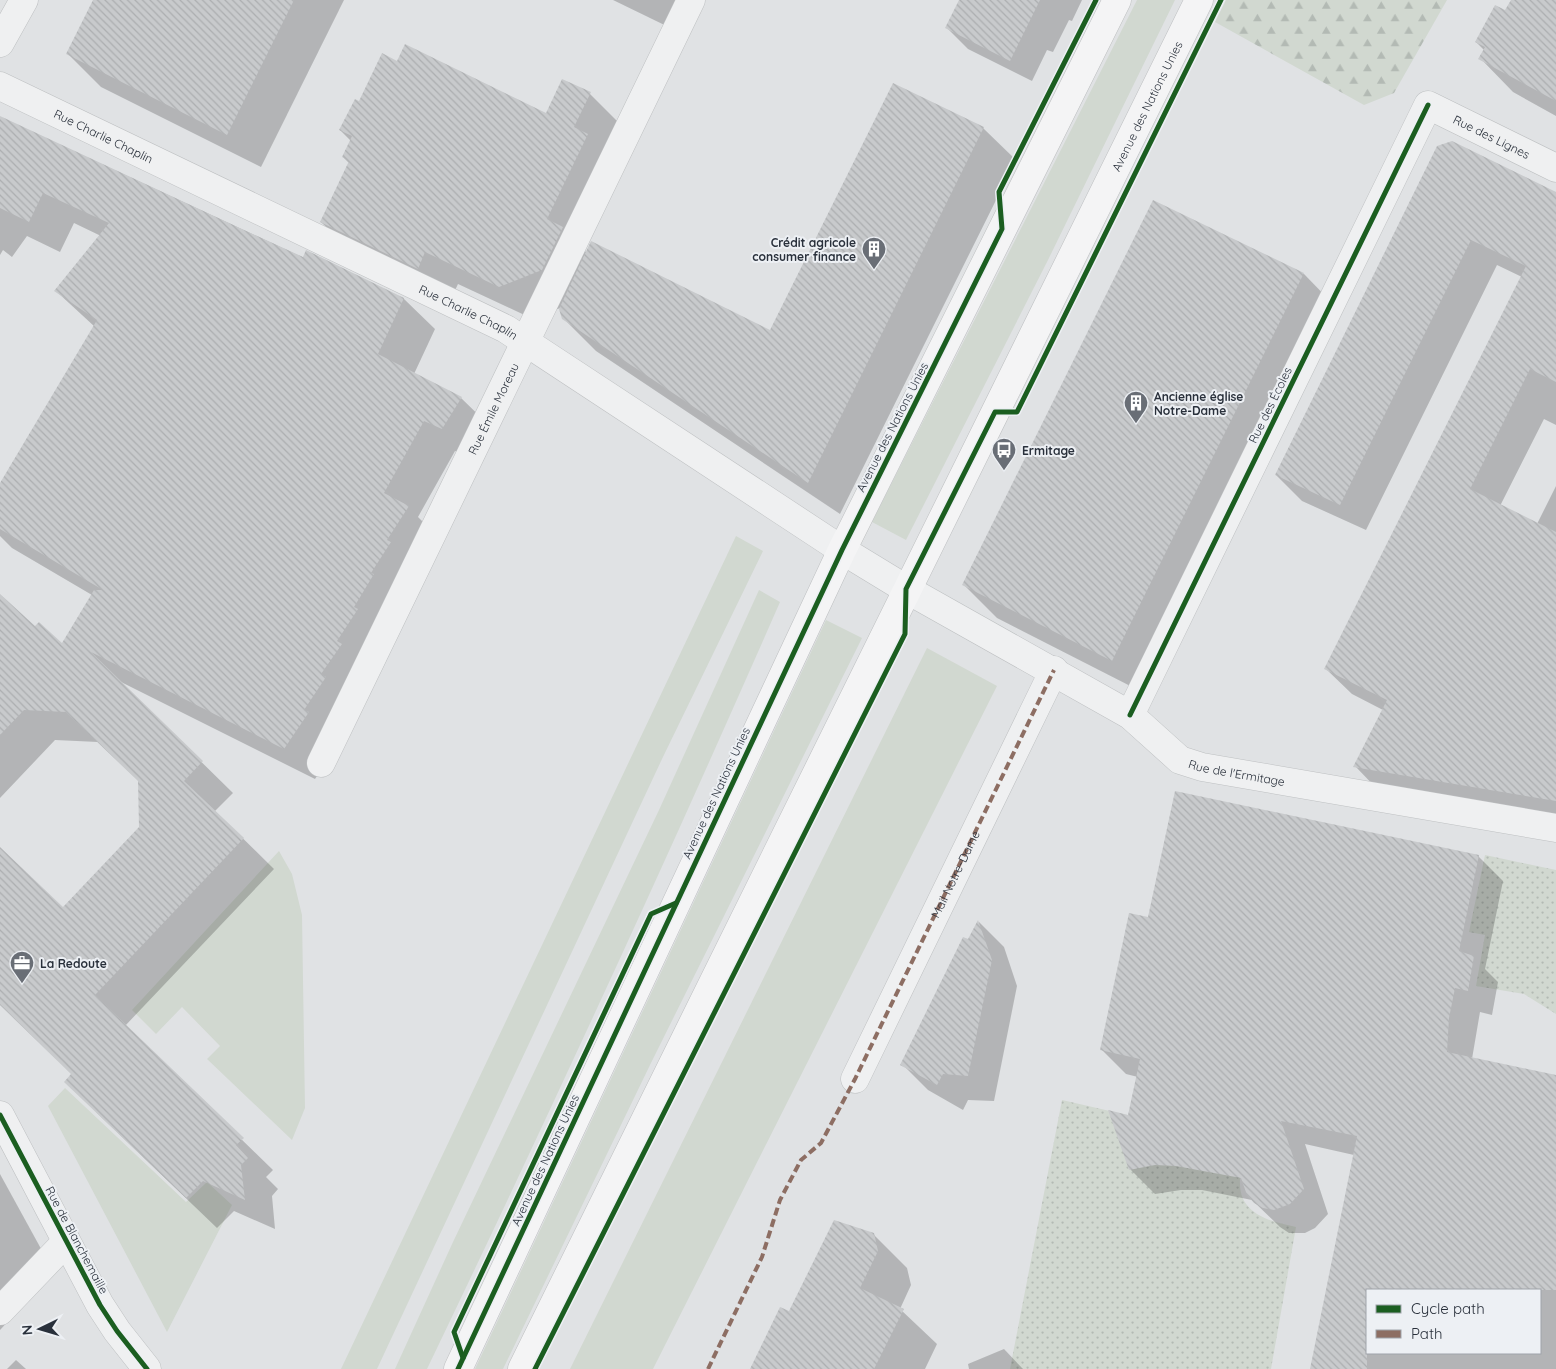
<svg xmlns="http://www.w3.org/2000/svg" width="1556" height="1369" font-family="Quicksand,sans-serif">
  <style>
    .grass { fill: #d1d8d0 }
    .forest { fill: url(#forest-firs) }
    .park { fill: url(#park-dots) }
    .shadow { fill: #0003; fill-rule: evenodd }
    .building { fill: url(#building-back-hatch) }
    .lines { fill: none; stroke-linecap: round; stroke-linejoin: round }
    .street-casing { stroke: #bec0c2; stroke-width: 29 }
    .primary-casing { stroke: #bdbfc1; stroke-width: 29 }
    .street { stroke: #eff0f1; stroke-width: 28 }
    .primary { stroke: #f4f4f5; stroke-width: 28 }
    .quiet { stroke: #8d6e63; stroke-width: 4; stroke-dasharray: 8 4; stroke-linecap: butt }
    .cycleway-casing { stroke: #edf0f4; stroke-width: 8 }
    .cycleway { stroke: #1b5e20; stroke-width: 5 }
    .labels { text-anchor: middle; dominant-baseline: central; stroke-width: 4; stroke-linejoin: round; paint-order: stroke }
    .street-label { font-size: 12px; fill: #29303b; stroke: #edf0f4 }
    .poi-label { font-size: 12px; font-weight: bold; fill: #29303b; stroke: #edf0f4; text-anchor: start }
  </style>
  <defs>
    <pattern id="forest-firs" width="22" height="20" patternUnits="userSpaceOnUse" patternTransform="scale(1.25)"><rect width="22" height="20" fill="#d1d8d0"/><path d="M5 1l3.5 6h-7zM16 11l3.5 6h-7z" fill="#b3bab4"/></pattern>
    <pattern id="park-dots" width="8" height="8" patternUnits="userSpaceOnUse" patternTransform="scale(1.25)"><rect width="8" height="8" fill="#d1d8d0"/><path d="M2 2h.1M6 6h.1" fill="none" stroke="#b3bab4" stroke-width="1.8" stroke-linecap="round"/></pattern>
    <pattern id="building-back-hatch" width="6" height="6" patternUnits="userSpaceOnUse" patternTransform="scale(1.25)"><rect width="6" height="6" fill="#c8cacc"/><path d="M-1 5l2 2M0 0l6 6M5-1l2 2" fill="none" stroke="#acaeb0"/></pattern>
  </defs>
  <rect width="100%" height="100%" fill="#e0e2e4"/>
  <g class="grass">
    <polygon points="1137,0 1175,0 1048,260 906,540 872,522"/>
    <polygon points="736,536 763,551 662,759 377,1369 341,1369"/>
    <path d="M759,590L780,602C667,860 549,1115 427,1369H395L453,1242L659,810Z"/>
    <polygon points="826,620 862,638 650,1065 503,1369 475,1369"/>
    <polygon points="927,648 997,686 653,1369 570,1369"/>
    <polygon points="279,851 292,874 302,915 305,1108 292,1140 207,1059 220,1046 182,1007 156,1034 132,1010"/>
    <polygon points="65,1088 186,1202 207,1182 232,1205 167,1332 48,1106"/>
  </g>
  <polygon class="forest" points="1226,0 1447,0 1394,93 1364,105 1215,22"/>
  <g class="park">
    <polygon points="1485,855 1556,870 1556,1014 1524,994 1476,986 1485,935 1469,932"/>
    <path d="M1062,1100L1249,1143C1246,1155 1239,1171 1240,1184C1240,1215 1273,1222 1296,1227L1271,1369H1010Z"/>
  </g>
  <g class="shadow">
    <polygon points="95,0 344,0 261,167 101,87 68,54"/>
    <polygon points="613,0 701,0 685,35"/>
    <polygon points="961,0 1082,0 1072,21 1069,20 1053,52 1047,50 1032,81 968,49 947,28"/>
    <polygon points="1512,0 1556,0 1556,116 1513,92 1480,58 1484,50 1476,42 1506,12"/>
    <polygon points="397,62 546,114 590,94 622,126 581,247 587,253 770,332 983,128 1016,160 840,514 596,351 563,318 560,308 533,319 458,284 450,301 354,254 321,222 349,163 343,157 351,141 340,130 360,103"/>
    <polygon points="0,117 304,258 307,252 404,299 435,329 414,374 461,398 492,428 473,459 455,451 418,517 439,538 339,743 315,779 119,681 233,793 215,811 274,869 125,1026 273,1170 266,1177 278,1189 272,1196 275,1229 234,1211 217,1228 97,1113 73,1075 0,1003 0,849 63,909 140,828 139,781 98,742 55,740 0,798 0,613 36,628 62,645 92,595 12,548 0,536 0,485 95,327 56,291 101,236 74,223 60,252 27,236 12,257 3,250 0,255"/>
    <polygon points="1438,147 1556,193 1556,425 1544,419 1500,506 1537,524 1556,486 1556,822 1380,792 1355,766 1383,710 1352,694 1326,669 1522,277 1497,265 1366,530 1302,501 1276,475"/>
    <polygon points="1154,202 1304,274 1337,308 1146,694 997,618 963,584"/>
    <path d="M1478,856L1503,881L1485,969L1498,982L1492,1015L1480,1012L1472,1059L1556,1076V1369H1311L1354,1155L1305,1144L1328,1214L1315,1228L1305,1233H1289L1280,1227L1252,1200L1202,1190H1181L1155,1194L1130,1169L1129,1116L1138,1077L1126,1074L1101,1049L1149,918ZM1367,1290H1540V1353H1367Z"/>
    <polygon points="979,922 1004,947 1017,986 994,1101 968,1100 963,1110 928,1090 902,1064"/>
    <polygon points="0,1174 45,1256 40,1287 0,1330"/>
    <polygon points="873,1234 907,1268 911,1285 900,1309 937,1344 925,1369 751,1369 789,1313"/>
    <polygon points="1004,1349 1023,1369 969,1369 968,1364"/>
    <polygon points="16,1360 26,1369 7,1369"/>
  </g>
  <g class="building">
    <polygon points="93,0 294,0 227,135 66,54"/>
    <polygon points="959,0 1040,0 1010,61 945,28"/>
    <polygon points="1511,0 1556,0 1556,101 1478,59 1485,47 1475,42 1495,5 1505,10"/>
    <polygon points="405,44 546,113 562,79 591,92 574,127 588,134 547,219 563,227 542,270 499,287 425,252 418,269 320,222 349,161 342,157 352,136 339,130 355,99 359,101 382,53 397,61"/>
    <polygon points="893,83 984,127 808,483 562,319 559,309 591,241 770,330"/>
    <polygon points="0,116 244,230 303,257 306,250 404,298 378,354 462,397 442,429 424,421 384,493 409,506 387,540 391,542 371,573 374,574 354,607 358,609 337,641 342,644 321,674 326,677 304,710 309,712 284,749 91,652 203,761 184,781 244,838 95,995 244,1138 236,1145 248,1158 241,1165 245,1200 203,1181 186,1198 64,1082 71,1074 0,1005 0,847 63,907 139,827 138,781 66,712 24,710 0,735 0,594 35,626 39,622 62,643 94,590 103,590 0,529 0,483 97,320 54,291 109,223 43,193 29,222 0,208"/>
    <polygon points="1452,141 1556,192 1556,382 1530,369 1470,489 1556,532 1556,801 1353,767 1387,700 1324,669 1526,266 1471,240 1340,505 1275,475 1437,146"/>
    <polygon points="1153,200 1304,273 1112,661 962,585"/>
    <polygon points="1175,791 1479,855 1459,951 1474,956 1468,991 1455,988 1449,1018 1447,1052 1556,1075 1556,1290 1367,1290 1367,1369 1310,1369 1357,1136 1281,1121 1304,1189 1290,1204 1274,1210 1263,1208 1254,1203 1247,1195 1241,1178 1176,1166 1155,1165 1129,1170 1108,1110 1128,1115 1140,1059 1100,1050 1129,913 1148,917"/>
    <polygon points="978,920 992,960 968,1076 943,1074 937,1085 900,1065 963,937 968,939"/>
    <polygon points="834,1220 874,1233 878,1251 860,1288 904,1309 874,1369 750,1369 780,1307 789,1311"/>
  </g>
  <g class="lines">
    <defs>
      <g id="street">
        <polyline points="0,43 24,0"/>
        <path id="s1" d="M0,86L506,329L842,550L906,589L1130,715L1180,760L1202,767L1556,828"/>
        <path id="s2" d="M1130,715L1428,105L1556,168"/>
        <path id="s3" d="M321,763L691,0"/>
        <path id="s4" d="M855,1079L1054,670"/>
        <polyline points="0,1115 100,1305 117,1331 147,1369"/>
        <polyline points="0,1311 66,1242"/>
      </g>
      <g id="primary">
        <polyline points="458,1369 842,550 1117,0"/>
        <path id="s5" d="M522,1369L1199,0"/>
      </g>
    </defs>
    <use href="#street" class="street-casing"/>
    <use href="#primary" class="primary-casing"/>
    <use href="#street" class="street"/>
    <use href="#primary" class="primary"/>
    <polyline class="quiet" points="708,1369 762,1257 780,1200 801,1160 821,1143 855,1079 1054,670"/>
    <defs>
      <g id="cycleway">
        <polyline points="1130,715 1428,105"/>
        <polyline points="0,1115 100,1305 117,1331 147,1369"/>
        <polyline points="463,1358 454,1332 651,914 676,903"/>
        <polyline points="458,1369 842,550 1002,229 999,192 1096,0"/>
        <polyline points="535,1369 905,634 906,589 995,412 1017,412 1221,0"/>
      </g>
    </defs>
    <use href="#cycleway" class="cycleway-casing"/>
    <use href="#cycleway" class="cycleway"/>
  </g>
  <defs>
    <symbol id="building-pin" viewBox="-11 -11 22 30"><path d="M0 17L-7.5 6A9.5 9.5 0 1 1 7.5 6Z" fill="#696e76" stroke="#edf0f4"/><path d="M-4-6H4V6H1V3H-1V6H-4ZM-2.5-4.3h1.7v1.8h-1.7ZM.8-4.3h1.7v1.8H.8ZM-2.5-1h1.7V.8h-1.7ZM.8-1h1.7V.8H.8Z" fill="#fff"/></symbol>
    <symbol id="bus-pin" viewBox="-11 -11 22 30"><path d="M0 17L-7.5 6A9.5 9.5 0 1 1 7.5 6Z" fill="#696e76" stroke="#edf0f4"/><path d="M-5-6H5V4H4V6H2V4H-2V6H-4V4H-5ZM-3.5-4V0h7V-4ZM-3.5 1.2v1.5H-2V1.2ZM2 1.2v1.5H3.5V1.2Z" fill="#fff"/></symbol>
    <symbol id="office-pin" viewBox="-11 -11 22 30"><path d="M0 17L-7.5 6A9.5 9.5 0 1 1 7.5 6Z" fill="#696e76" stroke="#edf0f4"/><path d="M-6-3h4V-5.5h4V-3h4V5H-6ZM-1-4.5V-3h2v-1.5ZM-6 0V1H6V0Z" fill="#fff"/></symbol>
  </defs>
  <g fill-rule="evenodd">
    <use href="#building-pin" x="860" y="235" width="28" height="38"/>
    <use href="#building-pin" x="1122" y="389" width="28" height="38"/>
    <use href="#bus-pin" x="990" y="436" width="28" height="38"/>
    <use href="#office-pin" x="8" y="949" width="28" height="38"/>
  </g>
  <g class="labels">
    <g class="street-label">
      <text stroke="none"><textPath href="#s5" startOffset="1409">Avenue des Nations Unies</textPath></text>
      <text stroke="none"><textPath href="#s1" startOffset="115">Rue Charlie Chaplin</textPath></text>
      <text stroke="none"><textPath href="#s2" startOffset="750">Rue des Lignes</textPath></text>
      <text stroke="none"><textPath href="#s1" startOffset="520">Rue Charlie Chaplin</textPath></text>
      <text transform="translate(1270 405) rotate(-64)">Rue des Écoles</text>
      <text stroke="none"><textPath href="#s3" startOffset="394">Rue Émile Moreau</textPath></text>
      <text transform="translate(892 427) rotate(-63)">Avenue des Nations Unies</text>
      <text stroke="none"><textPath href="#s1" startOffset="1421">Rue de l'Ermitage</textPath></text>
      <text transform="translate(716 793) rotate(-65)">Avenue des Nations Unies</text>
      <text stroke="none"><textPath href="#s4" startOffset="228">Mail Notre-Dame</textPath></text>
      <text transform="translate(545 1160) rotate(-65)">Avenue des Nations Unies</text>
      <text transform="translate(77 1240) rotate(62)">Rue de Blanchemaille</text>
    </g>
    <g class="poi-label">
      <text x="856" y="242" text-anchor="end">Crédit agricole<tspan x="856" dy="14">consumer finance</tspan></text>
      <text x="1154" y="396">Ancienne église<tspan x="1154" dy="14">Notre-Dame</tspan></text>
      <text x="1022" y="450">Ermitage</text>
      <text x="40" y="963">La Redoute</text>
    </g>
  </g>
  <rect x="1366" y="1289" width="175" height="65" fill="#edf0f4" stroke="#9fa3aa"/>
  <rect x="1376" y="1305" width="25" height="8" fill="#1b5e20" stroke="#9fa3aa"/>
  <text x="1411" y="1314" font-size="15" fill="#29303b">Cycle path</text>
  <rect x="1376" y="1330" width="25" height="8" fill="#8d6e63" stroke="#9fa3aa"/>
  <text x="1411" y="1339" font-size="15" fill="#29303b">Path</text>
  <g transform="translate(40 1329) rotate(265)" stroke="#edf0f4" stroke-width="4" paint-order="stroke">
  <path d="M0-4L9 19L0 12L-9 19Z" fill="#29303b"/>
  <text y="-8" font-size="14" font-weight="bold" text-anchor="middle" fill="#29303b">N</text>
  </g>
</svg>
